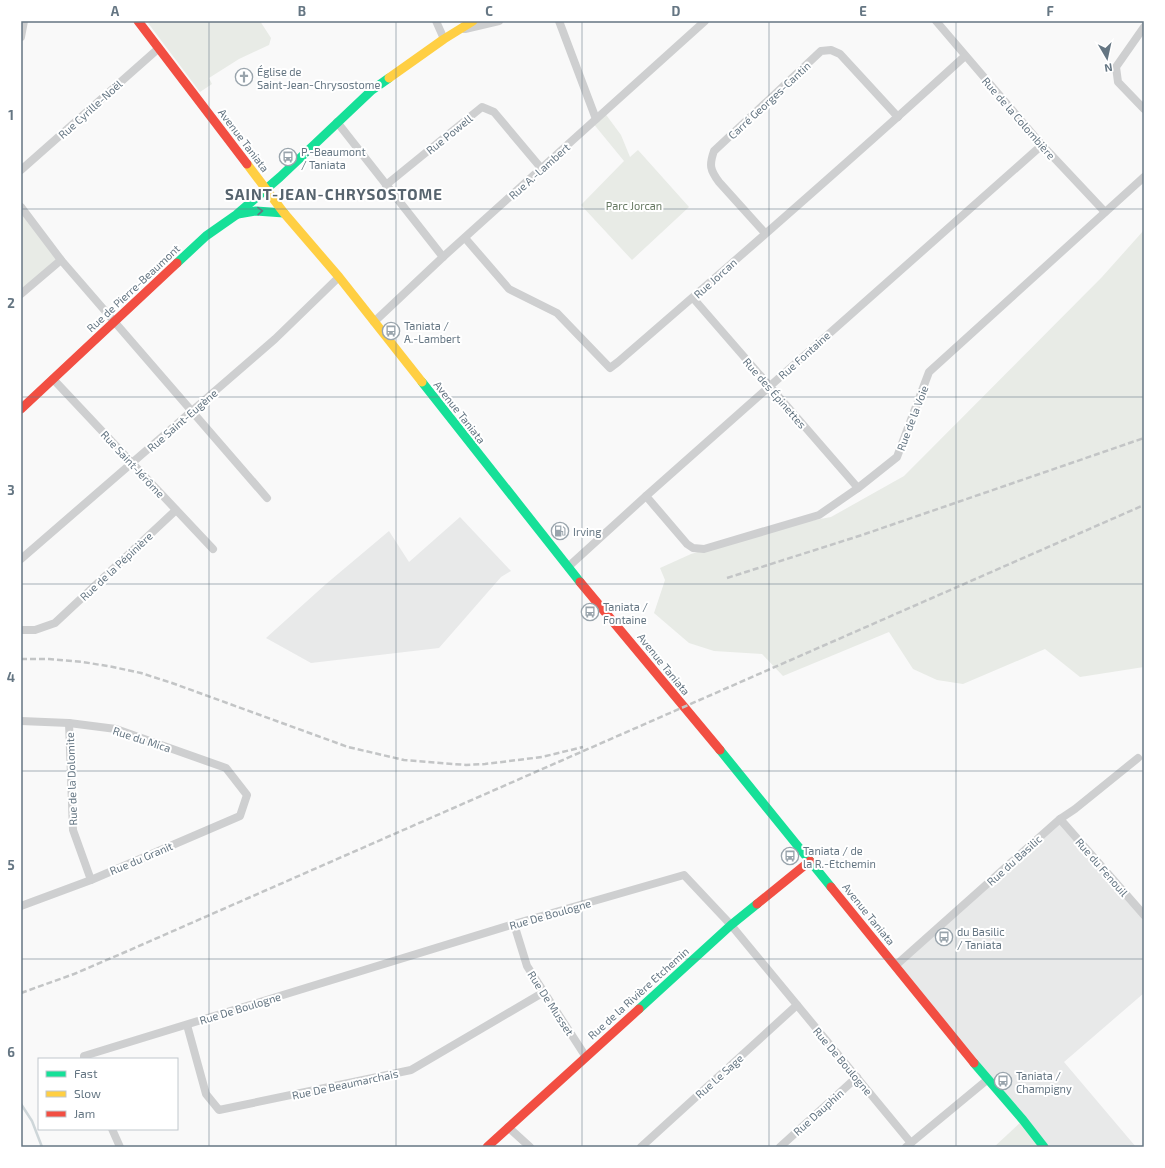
<svg xmlns="http://www.w3.org/2000/svg" width="1165" height="1168" font-family="'Exo 2',sans-serif">
  <style>
    .built { fill: #e8e9e9 }
    .green { fill: #e8ebe6 }
    .lines { fill: none; stroke-linecap: round; stroke-linejoin: round }
    .stream { stroke: #ced6d9; stroke-width: 2.5 }
    .street { stroke: #cecfd0; stroke-width: 8 }
    .fast { stroke: #16e098; stroke-width: 9 }
    .slow { stroke: #ffcf43; stroke-width: 9 }
    .jam { stroke: #f24e42; stroke-width: 9 }
    .rail { stroke: #c3c5c6; stroke-width: 2.5; stroke-dasharray: 6 3; stroke-linecap: butt }
    .oneway { stroke: #657683 }
    .grid { fill: none; stroke: #657683; stroke-width: 1; stroke-opacity: 0.55 }
    .labels { text-anchor: middle; dominant-baseline: central; stroke-width: 4; stroke-linejoin: round; paint-order: stroke }
    .poi-label { font-size: 11px; fill: #657683; stroke: #fff; text-anchor: start }
    .street-label { font-size: 11px; fill: #657683; stroke: #fff }
    .park-label { font-size: 11px; fill: #687a64; stroke: #fff }
    .district-label { font-size: 15px; font-weight: bold; letter-spacing: 1px; fill: #57646e; stroke: #fff }
    .neatline { fill: none; stroke: #657683; stroke-width: 1.5 }
    .grid-label { font-size: 13px; text-anchor: middle; font-weight: bold; fill: #657683 }
  </style>
  <rect width="100%" height="100%" fill="#f9f9f9"/>
  <g class="built">
    <polygon points="460,517 511,571 501,577 439,648 311,663 266,638 326,584 389,531 409,562"/>
    <polygon points="1060,819 1144,915 1144,993 1064,1062 1136,1147 1044,1147 895,966"/>
  </g>
  <g class="green">
    <polygon points="152,21 260,21 271,38 269,45 239,59 209,78 212,84 200,92 148,23"/>
    <polygon points="604,112 621,135 630,157 638,150 689,207 632,260 581,205 624,161 592,122"/>
    <polygon points="21,207 61,260 21,294"/>
    <polygon points="1144,230 1144,667 1080,677 1045,649 963,684 937,680 913,669 889,632 783,676 762,654 714,651 689,643 654,613 665,580 660,568 691,554 804,522 831,517 904,476 1102,277"/>
    <polygon points="1023,1120 1043,1147 994,1147"/>
  </g>
  <g class="lines">
    <polyline class="stream" points="21,1104 32,1121 42,1147"/>
    <g class="street">
      <polyline points="436,21 444,39"/>
      <polyline points="559,21 596,119"/>
      <polyline points="936,21 1042,145 1105,212"/>
      <polyline points="1144,27 1116,67 1118,82 1144,109"/>
      <polyline points="465,29 499,21"/>
      <polyline points="21,37 24,21"/>
      <polyline points="337,122 443,257"/>
      <polyline points="21,170 159,48"/>
      <polyline points="386,185 482,107 494,112 541,168"/>
      <polyline points="21,207 61,260 267,498"/>
      <path d="M765,233L719,182C710,170 709,165 714,151L821,51L831,50L840,54L898,117"/>
      <path d="M465,238L509,289L557,313L610,368L618,362C735,261 851,160 965,56"/>
      <polyline points="21,294 61,260"/>
      <polyline points="693,298 858,488"/>
      <polyline points="374,322 443,257 705,21"/>
      <polyline points="53,379 213,549"/>
      <polyline points="646,496 687,544 693,548 704,549 819,515 858,488 897,457 929,372 1144,177"/>
      <polyline points="21,559 275,339 339,277"/>
      <polyline points="568,567 646,496 1042,145"/>
      <polyline points="21,630 35,630 55,623 176,510"/>
      <polyline points="21,721 69,723 116,729 226,768 247,795 240,816 91,880 21,906"/>
      <polyline points="69,723 73,830 91,880"/>
      <polyline points="1060,819 1144,915"/>
      <polyline points="514,924 527,966 586,1057"/>
      <polyline points="895,966 1060,819 1075,809 1138,758"/>
      <polyline points="187,1025 206,1094 219,1110 411,1070 544,992"/>
      <polyline points="84,1059 84,1056 514,924 684,875 731,925 911,1143"/>
      <polyline points="508,1127 530,1147"/>
      <polyline points="112,1129 120,1147"/>
      <polyline points="641,1147 797,1005"/>
      <polyline points="780,1147 857,1077"/>
      <polyline points="906,1147 987,1080"/>
    </g>
    <g class="fast">
      <polyline points="238,214 256,211 284,213"/>
      <polyline points="177,263 206,236 236,215 280,177 372,90 389,78"/>
      <polyline points="422,382 580,582"/>
      <polyline points="720,750 831,887"/>
      <polyline points="639,1009 731,925 757,904"/>
      <polyline points="974,1063 1023,1120 1044,1147"/>
    </g>
    <g class="slow">
      <polyline points="389,78 444,39 473,21"/>
      <polyline points="247,164 284,213 339,277 422,382"/>
    </g>
    <g class="jam">
      <polyline points="138,21 247,164"/>
      <polyline points="21,409 177,263"/>
      <polyline points="580,582 720,750"/>
      <polyline points="831,887 974,1063"/>
      <polyline points="757,904 810,861"/>
      <polyline points="487,1147 639,1009"/>
    </g>
    <g class="rail">
      <polyline points="727,578 862,535 1144,438"/>
      <polyline points="21,659 49,659 83,662 113,667 141,673 172,683 348,747 404,760 466,765 485,764 542,757 583,747"/>
      <polyline points="21,993 74,974 123,953 1144,505"/>
    </g>
  </g>
  <defs><path id="oneway-chevron" d="M-2-3.5L2.5 0L-2 3.5" fill="none" stroke-width="1.6" stroke-linecap="round" stroke-linejoin="round"/></defs>
  <use class="oneway" href="#oneway-chevron" transform="translate(260 211) rotate(-1)"/>
  <path class="grid" d="M209,21V1147M396,21V1147M582,21V1147M769,21V1147M956,21V1147M21,209H1144M21,397H1144M21,584H1144M21,771H1144M21,959H1144"/>
  <defs>
    <symbol id="church-ring" viewBox="-11 -11 22 22"><circle r="9.5" fill="#fff" stroke="#99a4ac" stroke-width="1.5"/><path d="M-1.2-6h2.4v3.5h3.3v2.4h-3.3V6h-2.4V-.1h-3.3v-2.4h3.3Z" fill="#99a4ac"/></symbol>
    <symbol id="bus-ring" viewBox="-11 -11 22 22"><circle r="9.5" fill="#fff" stroke="#99a4ac" stroke-width="1.5"/><path d="M-5-6H5V4H4V6H2V4H-2V6H-4V4H-5ZM-3.5-4V0h7V-4ZM-3.5 1.2v1.5H-2V1.2ZM2 1.2v1.5H3.5V1.2Z" fill="#99a4ac"/></symbol>
    <symbol id="fuel-ring" viewBox="-11 -11 22 22"><circle r="9.5" fill="#fff" stroke="#99a4ac" stroke-width="1.5"/><path d="M-5.5-6h7V0h2V4h1.3V-2.5L3-4.5l.8-.8L6-3V5H2.5V1h-1V6h-7ZM-4.2-4.7v3.2H.2V-4.7Z" fill="#99a4ac"/></symbol>
  </defs>
  <g fill-rule="evenodd">
    <use href="#church-ring" x="234" y="67" width="20" height="20"/>
    <use href="#bus-ring" x="278" y="147" width="20" height="20"/>
    <use href="#bus-ring" x="381" y="321" width="20" height="20"/>
    <use href="#fuel-ring" x="550" y="521" width="20" height="20"/>
    <use href="#bus-ring" x="580" y="602" width="20" height="20"/>
    <use href="#bus-ring" x="780" y="846" width="20" height="20"/>
    <use href="#bus-ring" x="934" y="927" width="20" height="20"/>
    <use href="#bus-ring" x="993" y="1071" width="20" height="20"/>
  </g>
  <g class="labels">
    <g class="poi-label">
      <text x="257" y="71">Église de<tspan x="257" dy="13">Saint-Jean-Chrysostome</tspan></text>
      <text x="301" y="151">P.-Beaumont<tspan x="301" dy="13">/ Taniata</tspan></text>
      <text x="404" y="325">Taniata /<tspan x="404" dy="13">A.-Lambert</tspan></text>
      <text x="573" y="531">Irving</text>
      <text x="603" y="606">Taniata /<tspan x="603" dy="13">Fontaine</tspan></text>
      <text x="803" y="850">Taniata / de<tspan x="803" dy="13">la R.-Etchemin</tspan></text>
      <text x="957" y="931">du Basilic<tspan x="957" dy="13">/ Taniata</tspan></text>
      <text x="1016" y="1075">Taniata /<tspan x="1016" dy="13">Champigny</tspan></text>
    </g>
    <g class="street-label">
      <text transform="translate(769 100) rotate(-43)">Carré Georges-Cantin</text>
      <text transform="translate(90 109) rotate(-42)">Rue Cyrille-Noël</text>
      <text transform="translate(1019 118) rotate(49)">Rue de la Colombière</text>
      <text transform="translate(449 134) rotate(-39)">Rue Powell</text>
      <text transform="translate(244 140) rotate(53)">Avenue Taniata</text>
      <text transform="translate(539 171) rotate(-42)">Rue A.-Lambert</text>
      <text transform="translate(715 278) rotate(-42)">Rue Jorcan</text>
      <text transform="translate(133 288) rotate(-43)">Rue de Pierre-Beaumont</text>
      <text transform="translate(804 355) rotate(-42)">Rue Fontaine</text>
      <text transform="translate(775 393) rotate(49)">Rue des Épinettes</text>
      <text transform="translate(460 412) rotate(52)">Avenue Taniata</text>
      <text transform="translate(912 418) rotate(-69)">Rue de la Voie</text>
      <text transform="translate(182 420) rotate(-41)">Rue Saint-Eugène</text>
      <text transform="translate(133 464) rotate(47)">Rue Saint-Jérôme</text>
      <text transform="translate(116 566) rotate(-43)">Rue de la Pépinière</text>
      <text transform="translate(664 664) rotate(51)">Avenue Taniata</text>
      <text transform="translate(142 739) rotate(18)">Rue du Mica</text>
      <text transform="translate(71 779) rotate(-92)">Rue de la Dolomite</text>
      <text transform="translate(141 858) rotate(-23)">Rue du Granit</text>
      <text transform="translate(1014 860) rotate(-42)">Rue du Basilic</text>
      <text transform="translate(1102 867) rotate(49)">Rue du Fenouil</text>
      <text transform="translate(550 914) rotate(-16)">Rue De Boulogne</text>
      <text transform="translate(869 914) rotate(51)">Avenue Taniata</text>
      <text transform="translate(638 993) rotate(-42)">Rue de la Rivière Etchemin</text>
      <text transform="translate(551 1003) rotate(57)">Rue De Musset</text>
      <text transform="translate(240 1008) rotate(-17)">Rue De Boulogne</text>
      <text transform="translate(843 1061) rotate(50)">Rue De Boulogne</text>
      <text transform="translate(719 1076) rotate(-42)">Rue Le Sage</text>
      <text transform="translate(345 1084) rotate(-12)">Rue De Beaumarchais</text>
      <text transform="translate(818 1112) rotate(-42)">Rue Dauphin</text>
    </g>
    <g class="park-label">
      <text x="634" y="205">Parc Jorcan</text>
    </g>
    <g class="district-label">
      <text x="334" y="194">SAINT-JEAN-CHRYSOSTOME</text>
    </g>
  </g>
  <rect width="1165" height="1168" fill="none" stroke="#ffffff" stroke-width="44"/>
  <rect x="38" y="1058" width="140" height="72" fill="#ffffff" stroke="#c1c8cd"/>
  <rect x="46" y="1071" width="20" height="6" fill="#16e098" stroke="#c1c8cd"/>
  <text x="74" y="1078" font-size="12" fill="#657683">Fast</text>
  <rect x="46" y="1091" width="20" height="6" fill="#ffcf43" stroke="#c1c8cd"/>
  <text x="74" y="1098" font-size="12" fill="#657683">Slow</text>
  <rect x="46" y="1111" width="20" height="6" fill="#f24e42" stroke="#c1c8cd"/>
  <text x="74" y="1118" font-size="12" fill="#657683">Jam</text>
  <g transform="translate(1107 58) rotate(171)" stroke="#ffffff" stroke-width="3" paint-order="stroke">
  <path d="M0-3L7 15L0 10L-7 15Z" fill="#657683"/>
  <text y="-6" font-size="11" font-weight="bold" text-anchor="middle" fill="#657683">N</text>
  </g>
  <rect x="22" y="22" width="1121" height="1124" class="neatline"/>
  <g class="grid-label">
    <text x="115" y="16">A</text>
    <text x="302" y="16">B</text>
    <text x="489" y="16">C</text>
    <text x="676" y="16">D</text>
    <text x="863" y="16">E</text>
    <text x="1050" y="16">F</text>
    <text x="11" y="120">1</text>
    <text x="11" y="308">2</text>
    <text x="11" y="495">3</text>
    <text x="11" y="682">4</text>
    <text x="11" y="870">5</text>
    <text x="11" y="1057">6</text>
  </g>
</svg>
